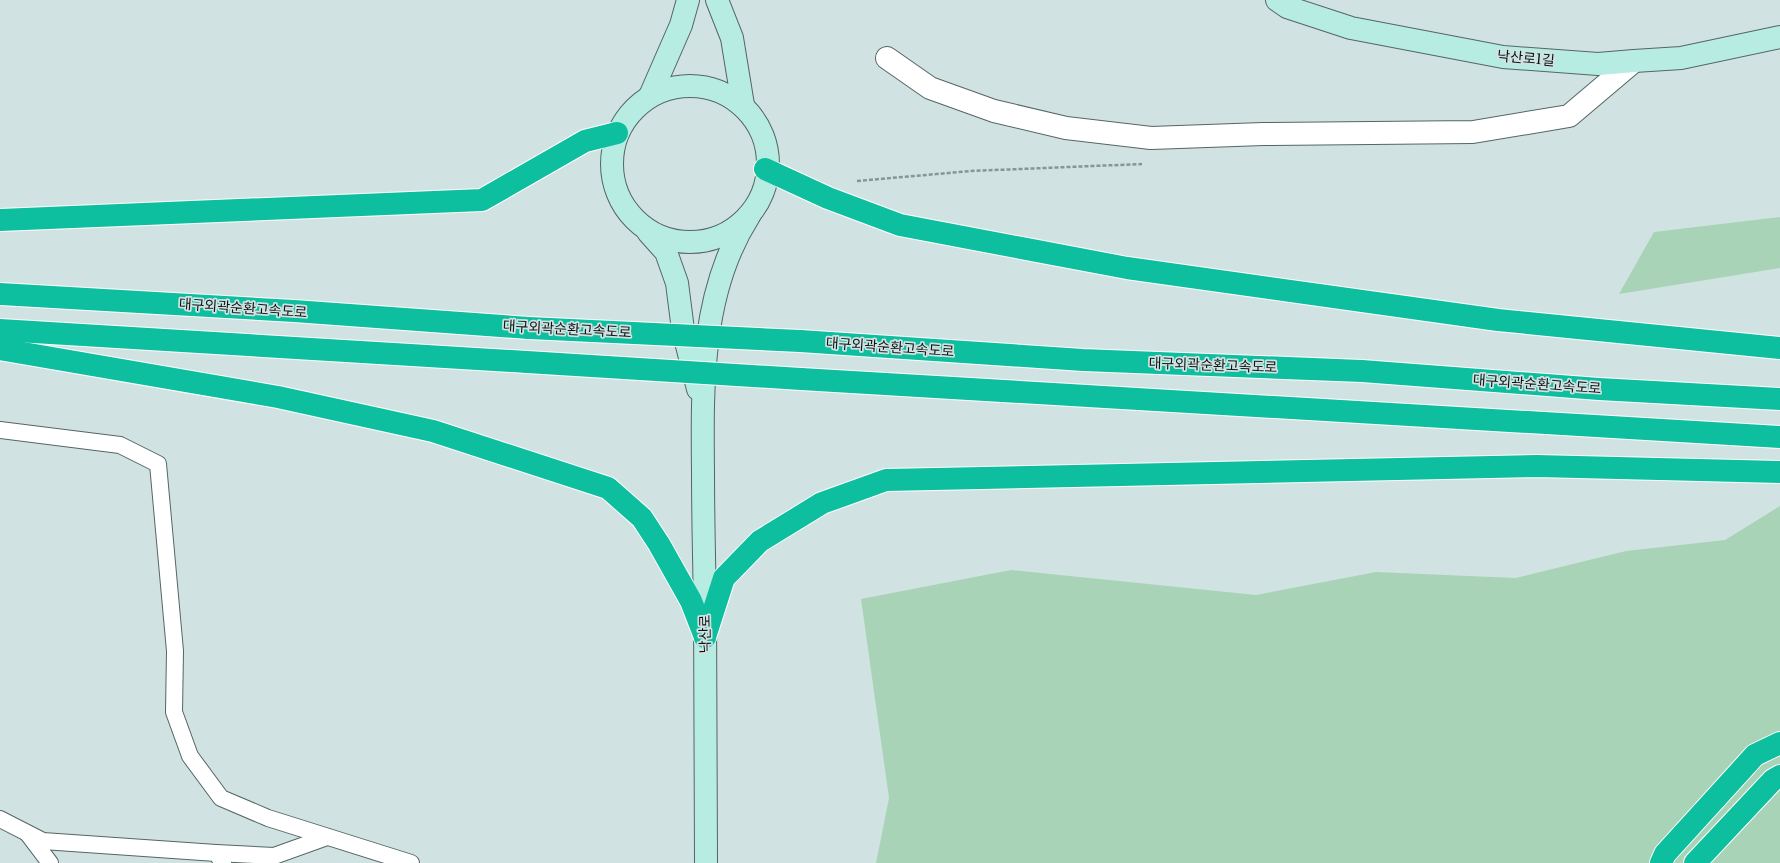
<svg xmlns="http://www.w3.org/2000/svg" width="1780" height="863" font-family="'Libre Baskerville','Noto Sans KR',serif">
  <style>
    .green { fill: #a9d3b6 }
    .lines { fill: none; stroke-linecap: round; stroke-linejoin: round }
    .lane-casing { stroke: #556565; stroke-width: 18 }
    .street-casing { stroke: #556565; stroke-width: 24 }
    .secondary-casing { stroke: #556565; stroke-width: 24 }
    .highway-casing { stroke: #fff; stroke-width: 24 }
    .path { stroke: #879695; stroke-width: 2.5; stroke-dasharray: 4 2; stroke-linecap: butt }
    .lane { stroke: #fff; stroke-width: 16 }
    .street { stroke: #fff; stroke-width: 22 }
    .secondary { stroke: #b7ece2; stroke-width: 22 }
    .highway { stroke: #0ebf9f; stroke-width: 22 }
    .highway-bridge-casing { stroke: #fff; stroke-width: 24; stroke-linecap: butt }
    .highway-bridge { stroke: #0ebf9f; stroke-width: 22 }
    .labels { text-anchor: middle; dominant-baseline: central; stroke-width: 3.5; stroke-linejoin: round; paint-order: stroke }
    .street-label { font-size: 14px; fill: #0c1313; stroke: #d0e3e2 }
  </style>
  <rect width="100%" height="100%" fill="#d0e3e2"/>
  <g class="green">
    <polygon points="1780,217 1780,268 1619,294 1654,232"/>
    <polygon points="1780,506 1780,863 876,863 889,798 861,599 1011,570 1256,595 1376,572 1516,578 1626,551 1725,540"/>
  </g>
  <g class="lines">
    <defs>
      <g id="lane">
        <polyline points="0,430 120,445 158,464 175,651 174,712 190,756 221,798 268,818 411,863"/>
        <polyline points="0,819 43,841 216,853 223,863"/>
        <polyline points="28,834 50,863"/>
        <polyline points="216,853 274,856 327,837"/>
      </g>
      <polyline id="street" points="887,58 930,88 994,111 1066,128 1151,138 1263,134 1473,132 1569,116 1634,61"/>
      <g id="secondary">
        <polyline points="717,0 732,38 743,105"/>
        <polyline points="1277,0 1287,7 1351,28 1503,57 1598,64 1634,61 1681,58 1780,37"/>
        <circle cx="690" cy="164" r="78"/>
        <polyline points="650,96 681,25 688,0"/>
        <polyline points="648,232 666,252 677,283 683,330 698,389"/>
        <path d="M706,863C706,776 706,689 705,603C704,559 703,515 703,471C702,384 701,291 749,216"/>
      </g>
      <g id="highway">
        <polyline points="765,169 828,198 900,225 1127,268 1498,320 1780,348"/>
        <polyline points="0,220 482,200 585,141 617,133"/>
        <polyline points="0,294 294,311 529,328"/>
        <polyline points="0,330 527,362"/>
        <polyline points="800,341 1083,360 1362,371 1599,389 1780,399"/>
        <polyline points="0,349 278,397 433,431 608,488 642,518 659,544 691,601 705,637"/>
        <polyline points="801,379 1780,437"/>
        <polyline points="705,637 724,578 760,541 822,503 886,480 1537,466 1780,472"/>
        <polyline points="1661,863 1665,854 1755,755 1780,743"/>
        <polyline points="1695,863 1773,780 1780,776"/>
      </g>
    </defs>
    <use href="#lane" class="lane-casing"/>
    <use href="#street" class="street-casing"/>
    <use href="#secondary" class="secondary-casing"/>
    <use href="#highway" class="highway-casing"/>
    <polyline class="path" points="857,181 971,171 1142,164"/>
    <use href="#lane" class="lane"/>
    <use href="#street" class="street"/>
    <use href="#secondary" class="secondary"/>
    <use href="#highway" class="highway"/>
    <defs>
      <g id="highway-bridge">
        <polyline points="529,328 800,341"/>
        <polyline points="527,362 801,379"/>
      </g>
    </defs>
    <use href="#highway-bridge" class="highway-bridge-casing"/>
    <use href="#highway-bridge" class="highway-bridge"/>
  </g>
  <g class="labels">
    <g class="street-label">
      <text transform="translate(1526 58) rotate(5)">낙산로1길</text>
      <text transform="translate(243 308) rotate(4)">대구외곽순환고속도로</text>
      <text transform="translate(567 329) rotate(3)">대구외곽순환고속도로</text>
      <text transform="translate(890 347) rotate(4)">대구외곽순환고속도로</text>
      <text transform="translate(1213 365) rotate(2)">대구외곽순환고속도로</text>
      <text transform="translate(1537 384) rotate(4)">대구외곽순환고속도로</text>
      <text transform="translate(705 634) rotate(-91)">낙산로</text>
    </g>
  </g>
</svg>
